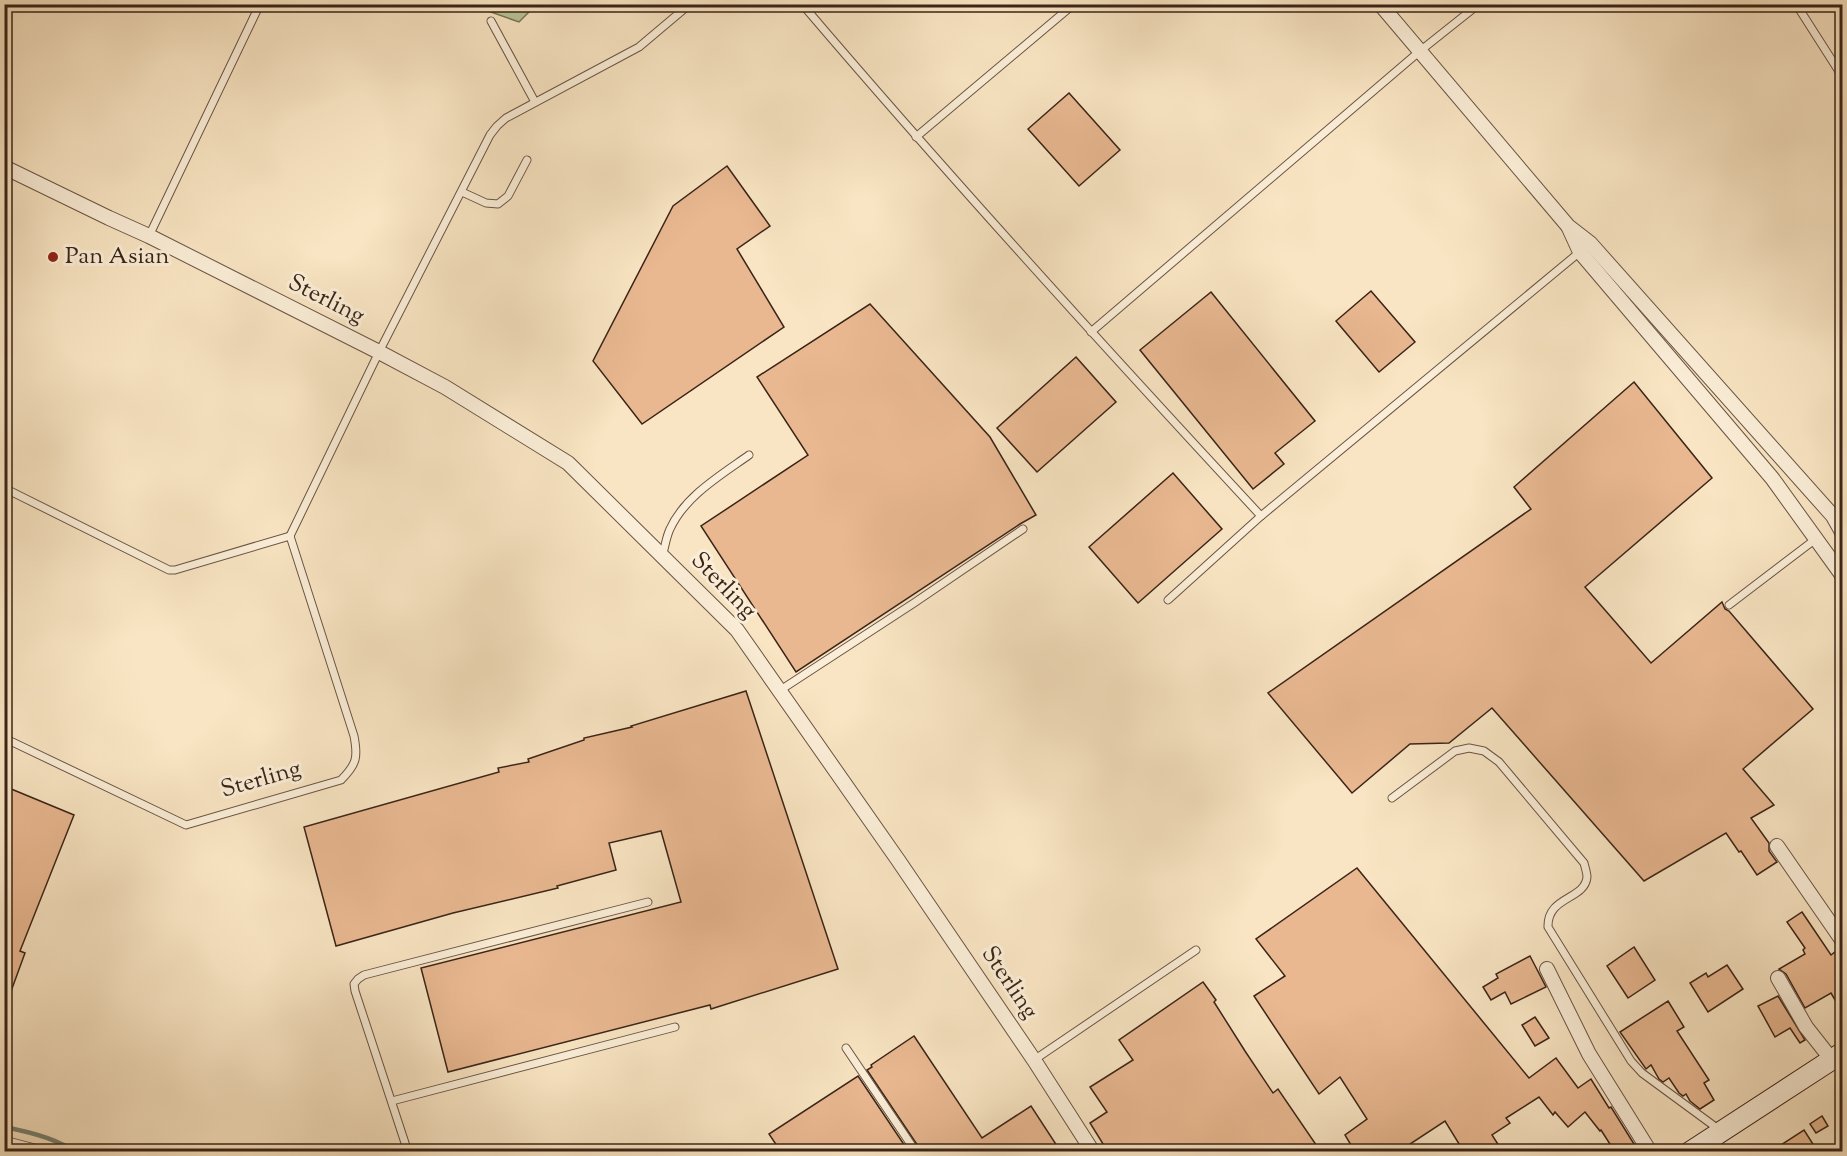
<svg xmlns="http://www.w3.org/2000/svg" width="1847" height="1156" font-family="'Sorts Mill Goudy',serif">
  <style>
    .green { fill: #b8c698; stroke: #797558; stroke-width: 1.5 }
    .lines { fill: none; stroke-linecap: round; stroke-linejoin: round }
    .stream { stroke: #768173; stroke-width: 4.5 }
    .building { fill: #e9b891; stroke: #3a2418; stroke-width: 1.5 }
    .lane-casing { stroke: #6a5443; stroke-width: 9 }
    .street-casing { stroke: #6a5443; stroke-width: 16 }
    .secondary-casing { stroke: #3a2418; stroke-width: 22 }
    .lane { stroke: #fbeed8; stroke-width: 7 }
    .street { stroke: #fbeed8; stroke-width: 14 }
    .secondary { stroke: #fbeed8; stroke-width: 20 }
    .poi-dot { fill: #8f2418; stroke: #fbeed8; stroke-width: 2 }
    .labels { text-anchor: middle; dominant-baseline: central; stroke-width: 6; stroke-linejoin: round; paint-order: stroke }
    .poi-label { font-size: 24px; fill: #3a2418; stroke: #fbeed8; text-anchor: start }
    .street-label { font-size: 24px; fill: #3a2418; stroke: #fbeed8 }
  </style>
  <rect width="100%" height="100%" fill="#f9e5c3"/>
  <filter id="stains"><feTurbulence type="fractalNoise" baseFrequency=".00333" numOctaves="4"/><feColorMatrix values="0 0 0 0 .2 0 0 0 0 .09 0 0 0 0 .02 0 0 0 .5 -.17"/></filter>
  <radialGradient id="worn" r=".72"><stop offset=".6" stop-color="#630" stop-opacity="0"/><stop offset="1" stop-color="#630" stop-opacity=".3"/></radialGradient>
  <polygon class="green" points="471,5 536,5 519,22"/>
  <g class="lines">
    <path class="stream" d="M4,1127C25,1131 58,1138 74,1152"/>
  </g>
  <g class="building">
    <polygon points="1069,93 1120,150 1079,186 1028,129"/>
    <polygon points="727,166 770,226 737,249 784,327 642,424 593,361 673,206"/>
    <polygon points="1371,291 1415,342 1379,372 1336,321"/>
    <polygon points="1211,292 1315,421 1275,453 1284,464 1253,489 1140,350"/>
    <polygon points="870,304 990,437 1036,515 1020,524 796,672 701,526 808,455 757,377"/>
    <polygon points="1076,357 1116,402 1037,472 997,428"/>
    <polygon points="1634,382 1712,478 1585,587 1651,663 1722,602 1725,609 1729,611 1813,709 1743,769 1774,805 1751,818 1769,843 1769,851 1777,862 1757,875 1741,851 1739,852 1726,833 1644,881 1492,708 1449,743 1410,744 1352,793 1268,693 1531,509 1514,487"/>
    <polygon points="1173,473 1222,529 1138,603 1089,547"/>
    <polygon points="746,691 838,969 711,1009 710,1005 448,1072 421,968 681,902 661,831 609,843 616,870 557,886 558,888 453,913 336,946 304,827 499,772 498,768 529,762 528,759 584,740 584,738 632,727 631,726"/>
    <polygon points="4,786 74,815 20,951 25,953 6,1005"/>
    <polygon points="1357,868 1529,1078 1556,1058 1578,1088 1591,1079 1609,1108 1611,1107 1639,1152 1615,1152 1601,1130 1600,1131 1585,1112 1568,1127 1555,1112 1553,1115 1539,1097 1506,1118 1510,1123 1492,1135 1503,1152 1464,1152 1445,1121 1398,1152 1355,1152 1345,1135 1367,1119 1340,1077 1319,1094 1254,996 1285,976 1256,939"/>
    <polygon points="1802,912 1831,955 1840,948 1842,949 1842,1012 1831,993 1805,1008 1786,974 1779,969 1805,954 1803,950 1805,948 1787,922"/>
    <polygon points="1634,947 1655,980 1628,998 1607,966"/>
    <polygon points="1530,956 1546,987 1511,1004 1505,992 1491,1000 1483,987 1498,978 1496,974"/>
    <polygon points="1727,965 1743,989 1708,1012 1690,983 1706,973 1708,977"/>
    <polygon points="1203,982 1216,1000 1214,1002 1245,1051 1273,1093 1278,1089 1321,1152 1108,1152 1090,1123 1107,1112 1090,1087 1133,1060 1119,1040"/>
    <polygon points="1778,996 1805,1040 1800,1043 1790,1028 1775,1037 1758,1006"/>
    <polygon points="1668,1001 1684,1027 1677,1031 1709,1080 1704,1083 1714,1100 1700,1109 1690,1101 1686,1094 1683,1096 1679,1093 1669,1078 1663,1082 1659,1079 1651,1065 1646,1069 1620,1032"/>
    <polygon points="1535,1017 1549,1038 1535,1046 1522,1025"/>
    <polygon points="914,1036 982,1138 1031,1106 1061,1152 922,1152 867,1070 872,1067 871,1065"/>
    <polygon points="858,1076 909,1152 781,1152 769,1134"/>
    <polygon points="1822,1116 1828,1126 1816,1133 1810,1124"/>
    <polygon points="1804,1130 1818,1152 1770,1152"/>
  </g>
  <g class="lines">
    <defs>
      <g id="lane">
        <path d="M802,4C951,179 1105,348 1261,516"/>
        <polyline points="1796,4 1842,76"/>
        <polyline points="491,21 535,102"/>
        <polyline points="916,137 1074,4"/>
        <polyline points="462,192 486,203 498,204 508,196 527,160"/>
        <polyline points="149,236 260,4"/>
        <polyline points="1091,332 1420,51 1479,4"/>
        <polyline points="4,488 169,570 175,570 290,536"/>
        <polyline points="290,536 379,352 490,135 497,126 506,118 639,47 690,4"/>
        <path d="M662,556C665,548 666,537 670,529C685,496 721,475 749,455"/>
        <polyline points="1168,600 1261,516 1581,251"/>
        <polyline points="1729,605 1817,538"/>
        <polyline points="779,691 914,603 1023,529"/>
        <path d="M4,738L186,825L341,780C357,764 358,757 354,736L290,536"/>
        <path d="M1392,798L1455,751L1469,748L1484,751L1499,762L1584,863C1585,867 1587,873 1587,877C1585,900 1547,896 1548,927L1631,1061L1642,1073L1721,1131"/>
        <polyline points="846,1048 916,1152"/>
        <polyline points="1034,1060 1196,950"/>
        <polyline points="392,1101 675,1027"/>
        <polyline points="4,1140 50,1152"/>
        <polyline points="408,1152 355,991 354,984 358,979 364,975 648,902"/>
      </g>
      <g id="street">
        <polyline points="1380,4 1568,226 1590,243 1833,516 1842,532"/>
        <polyline points="4,167 109,218 149,236 379,352 445,387 568,463 737,630 898,860 1034,1060 1093,1152"/>
        <polyline points="1569,228 1580,252 1772,478 1842,575"/>
        <polyline points="1777,846 1842,940"/>
        <polyline points="1547,969 1589,1054 1650,1152"/>
        <polyline points="1778,978 1806,1027 1832,1060"/>
      </g>
      <polyline id="secondary" points="1690,1152 1842,1053"/>
    </defs>
    <use href="#lane" class="lane-casing"/>
    <use href="#street" class="street-casing"/>
    <use href="#secondary" class="secondary-casing"/>
    <use href="#lane" class="lane"/>
    <use href="#street" class="street"/>
    <use href="#secondary" class="secondary"/>
  </g>
  <circle class="poi-dot" cx="53" cy="257" r="6"/>
  <g class="labels">
    <g class="poi-label">
      <text x="65" y="257">Pan Asian</text>
    </g>
    <g class="street-label">
      <text transform="translate(326 300) rotate(27)">Sterling</text>
      <text transform="translate(723 586) rotate(46)">Sterling</text>
      <text transform="translate(261 780) rotate(-16)">Sterling</text>
      <text transform="translate(1009 983) rotate(56)">Sterling</text>
    </g>
  </g>
  <rect width="1847" height="1156" fill="none" stroke="#f9e5c3" stroke-width="24"/>
  <rect x="6" y="6" width="1835" height="1144" fill="none" stroke="#3a2418" stroke-width="3"/>
  <rect x="12" y="12" width="1823" height="1132" fill="none" stroke="#3a2418" stroke-width="1.5"/>
  <rect width="100%" height="100%" filter="url(#stains)"/>
  <rect width="100%" height="100%" fill="url(#worn)"/>
</svg>
